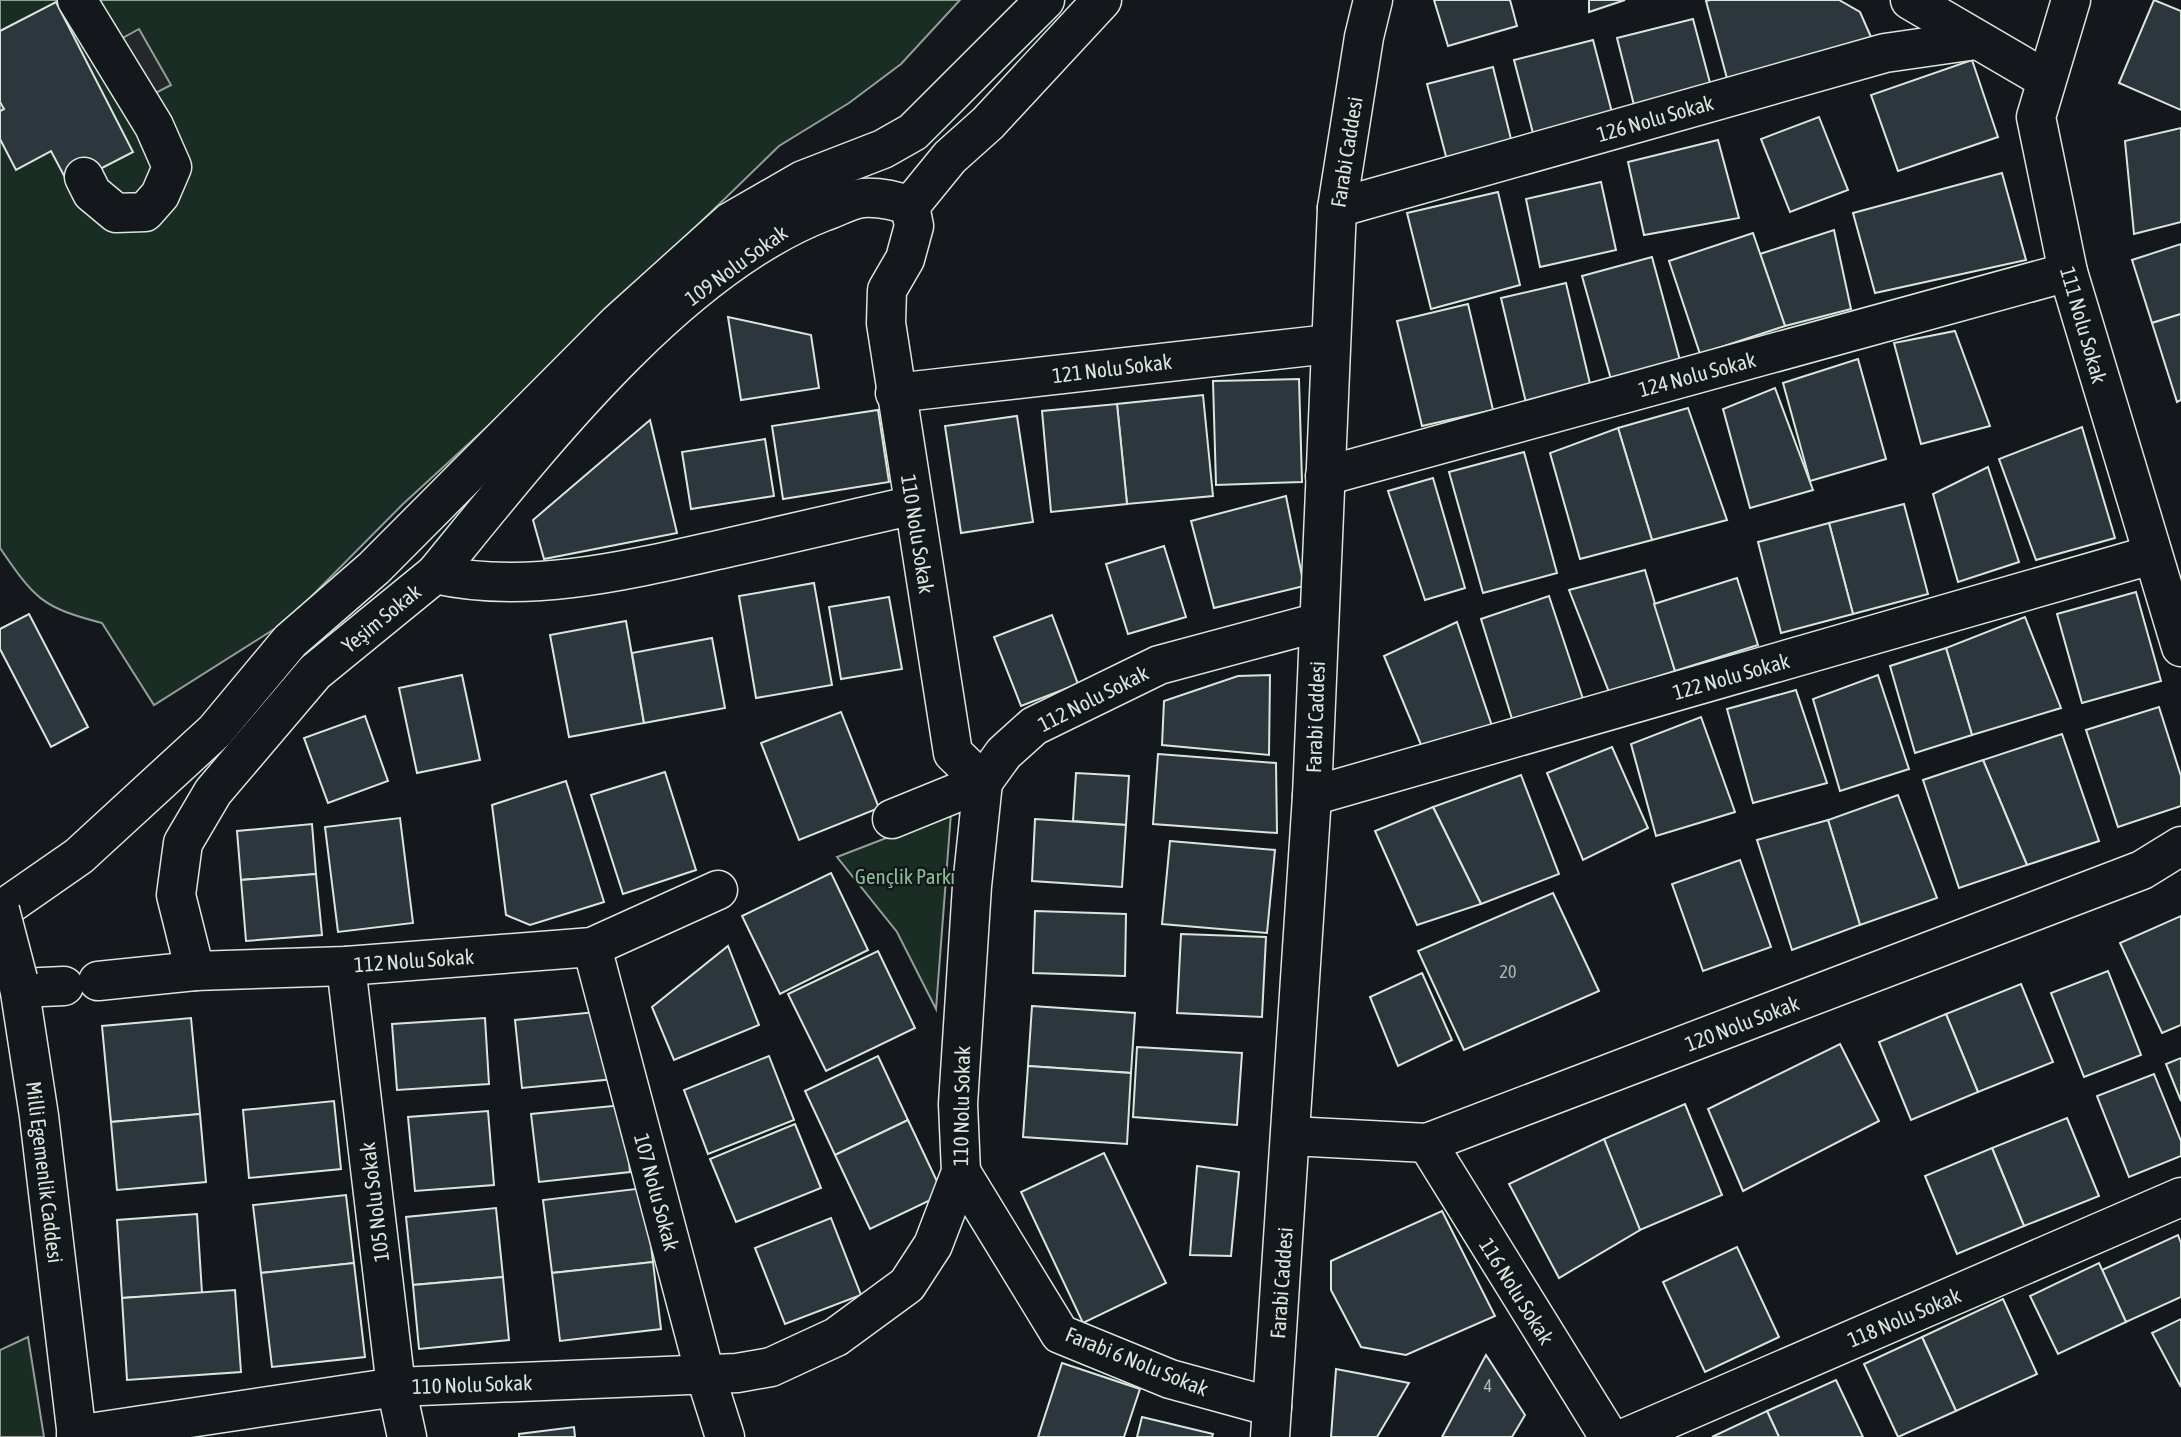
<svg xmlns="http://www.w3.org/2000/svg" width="2181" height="1437" font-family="'Asap Condensed',sans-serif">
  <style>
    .green { fill: #1a2d24; stroke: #939e99; stroke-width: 2 }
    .parking { fill: #24282b; stroke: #939e99; stroke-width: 2 }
    .building { fill: #2c363c; stroke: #d8e6dc; stroke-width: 2 }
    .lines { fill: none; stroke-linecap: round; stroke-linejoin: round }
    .minor-casing { stroke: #d8e6dc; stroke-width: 41 }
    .minor { stroke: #14181c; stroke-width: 38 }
    .minor-bridge-casing { stroke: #d8e6dc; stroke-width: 41; stroke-linecap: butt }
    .minor-bridge { stroke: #14181c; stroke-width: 38 }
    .labels { text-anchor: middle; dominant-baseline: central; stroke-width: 5; stroke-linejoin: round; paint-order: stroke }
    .number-label { font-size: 18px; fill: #adbab4 }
    .street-label { font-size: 21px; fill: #d8e6dc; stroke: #14181c }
    .park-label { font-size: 21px; fill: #8ac095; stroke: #14181c }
  </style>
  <rect width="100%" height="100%" fill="#14181c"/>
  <g class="green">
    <path d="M0,0H960L901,64L849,103L779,146L535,383L403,504L287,621L154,705L102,623C41,607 35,599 0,548Z"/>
    <polygon points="951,813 936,1009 897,932 837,857"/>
    <polygon points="28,1337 44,1437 0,1437 0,1350"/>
  </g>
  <polygon class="parking" points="139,29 171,85 144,99 112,44"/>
  <g class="building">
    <polygon points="1434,0 1510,0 1517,26 1448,46"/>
    <polygon points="1589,0 1625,0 1589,12"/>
    <polygon points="1710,0 1839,0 1860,12 1875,46 1728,82 1706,1"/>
    <polygon points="2154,0 2181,11 2181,110 2119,83"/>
    <polygon points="56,2 133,152 69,185 51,151 16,170 0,139 0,111 4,109 0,102 0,31"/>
    <polygon points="1693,19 1713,94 1636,113 1617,38"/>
    <polygon points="1593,40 1614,120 1535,141 1514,60"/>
    <polygon points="1972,60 1998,137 1898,171 1871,95"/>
    <polygon points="1493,67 1513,147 1448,164 1427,84"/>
    <polygon points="1819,117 1848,190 1790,212 1761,139"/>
    <polygon points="2181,128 2181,222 2134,234 2125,141"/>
    <polygon points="1718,140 1739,218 1644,235 1628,162"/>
    <polygon points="2002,173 2026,260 1875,293 1853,213"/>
    <polygon points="1601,182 1616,250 1540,267 1526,199"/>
    <polygon points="1498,192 1520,285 1431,309 1407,213"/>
    <polygon points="1834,230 1851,309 1785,326 1760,254"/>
    <polygon points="1753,233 1785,326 1700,354 1669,261"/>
    <polygon points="2181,244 2181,314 2152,323 2132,260"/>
    <polygon points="1652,257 1681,364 1612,383 1582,276"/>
    <polygon points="1566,283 1592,392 1527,407 1501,298"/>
    <polygon points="1468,304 1493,410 1422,426 1397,321"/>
    <polygon points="2181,314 2181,400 2177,402 2152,323"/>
    <polygon points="728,317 811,335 819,388 741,400"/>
    <polygon points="1955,331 1990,426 1921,444 1894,343"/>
    <polygon points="1858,359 1886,459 1810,481 1783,383"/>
    <polygon points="1299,379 1302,482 1216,485 1213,381"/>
    <polygon points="1775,388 1813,490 1750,508 1723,409"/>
    <polygon points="1203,395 1213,496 1127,504 1117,404"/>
    <polygon points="1117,404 1127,504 1051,512 1042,411"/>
    <polygon points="1688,408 1727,520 1652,540 1618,428"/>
    <polygon points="878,410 889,482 783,499 772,426"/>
    <polygon points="1017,416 1033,522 961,533 945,426"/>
    <polygon points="650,420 677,533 544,559 533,520"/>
    <polygon points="2082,427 2115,538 2036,560 1999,459"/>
    <polygon points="1618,428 1652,540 1580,559 1550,453"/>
    <polygon points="765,439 774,496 691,509 682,452"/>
    <polygon points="1524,452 1557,573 1483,593 1449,472"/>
    <polygon points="1988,467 2019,562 1958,582 1933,494"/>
    <polygon points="1433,478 1465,588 1425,600 1388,491"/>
    <polygon points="1286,496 1304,586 1214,608 1191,521"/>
    <polygon points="1904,504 1928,594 1853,614 1829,523"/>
    <polygon points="1829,523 1853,614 1781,633 1758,542"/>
    <polygon points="1164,546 1186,617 1128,634 1106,564"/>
    <polygon points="1645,570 1675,671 1609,692 1569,590"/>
    <polygon points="1737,578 1758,645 1675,671 1654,604"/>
    <polygon points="814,583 832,685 756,698 739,596"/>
    <polygon points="2136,592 2161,681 2082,703 2057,614"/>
    <polygon points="1549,596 1584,702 1513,722 1481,619"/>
    <polygon points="889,597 902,669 841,679 829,607"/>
    <polygon points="29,614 88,727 51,747 0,649 0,629"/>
    <polygon points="1052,615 1078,684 1021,706 994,637"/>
    <polygon points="2025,617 2061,708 1972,735 1946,648"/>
    <polygon points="626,621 644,723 569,737 550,635"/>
    <polygon points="1457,622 1492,726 1424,752 1384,656"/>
    <polygon points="712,638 725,708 644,723 632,653"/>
    <polygon points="1946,648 1972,735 1915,753 1890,666"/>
    <polygon points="462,675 480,760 417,773 399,688"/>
    <polygon points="1270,675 1269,755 1162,745 1164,701 1238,676"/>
    <polygon points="1878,675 1909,769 1840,791 1813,699"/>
    <polygon points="1796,690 1827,783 1753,803 1727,709"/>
    <polygon points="2159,707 2181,776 2181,806 2118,827 2086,730"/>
    <polygon points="841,712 879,808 799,840 761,743"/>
    <polygon points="365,716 388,781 328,803 304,738"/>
    <polygon points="1701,717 1735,812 1656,836 1631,744"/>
    <polygon points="2062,734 2099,841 2027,865 1983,760"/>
    <polygon points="1612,747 1648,828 1583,860 1547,773"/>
    <polygon points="1158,754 1276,763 1277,833 1153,824"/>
    <polygon points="1983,760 2027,865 1959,888 1923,780"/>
    <polygon points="665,772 696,870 623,894 591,795"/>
    <polygon points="1076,773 1129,776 1126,825 1073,821"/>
    <polygon points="1521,775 1559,874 1481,904 1433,807"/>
    <polygon points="566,781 604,902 530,925 506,915 492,805"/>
    <polygon points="1898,795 1937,898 1860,925 1828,820"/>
    <polygon points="1433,807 1481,904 1417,925 1375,831"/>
    <polygon points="400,818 413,923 338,932 325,827"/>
    <polygon points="1035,819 1126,825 1122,887 1032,881"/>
    <polygon points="1828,820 1860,925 1792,950 1757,840"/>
    <polygon points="312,824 316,874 241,880 237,831"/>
    <polygon points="1170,841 1275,850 1267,933 1162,924"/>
    <polygon points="1740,860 1771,947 1703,971 1672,884"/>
    <polygon points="831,873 868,950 780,994 742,916"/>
    <polygon points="316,874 322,935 246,941 241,880"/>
    <polygon points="1553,893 1599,991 1464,1050 1418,951"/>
    <polygon points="1035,911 1126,914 1125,976 1033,973"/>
    <polygon points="2181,916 2181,1025 2162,1033 2120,943"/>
    <polygon points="1181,934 1266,937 1262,1017 1177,1013"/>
    <polygon points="728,946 759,1025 674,1060 652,1007"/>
    <polygon points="878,951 915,1028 826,1071 788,994"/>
    <polygon points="2108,971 2141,1055 2084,1077 2051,993"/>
    <polygon points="1422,973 1452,1040 1398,1066 1370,997"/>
    <polygon points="2021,984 2053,1062 1978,1092 1946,1014"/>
    <polygon points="1032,1006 1135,1013 1131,1073 1028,1066"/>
    <polygon points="606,1011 614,1079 522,1088 515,1020"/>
    <polygon points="1946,1014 1978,1092 1911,1120 1879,1042"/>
    <polygon points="191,1018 200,1114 111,1122 102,1026"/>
    <polygon points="485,1018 489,1084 397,1090 392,1024"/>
    <polygon points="1840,1044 1879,1121 1743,1191 1708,1109"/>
    <polygon points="1137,1047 1242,1053 1237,1125 1133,1117"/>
    <polygon points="769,1056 794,1120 708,1154 684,1090"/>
    <polygon points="878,1056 908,1120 835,1155 805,1091"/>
    <polygon points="2181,1058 2181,1101 2166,1064"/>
    <polygon points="1028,1066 1131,1073 1127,1144 1023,1137"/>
    <polygon points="2154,1074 2181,1141 2181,1156 2129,1177 2097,1096"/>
    <polygon points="334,1101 341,1169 249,1178 243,1110"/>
    <polygon points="1685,1104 1722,1195 1640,1230 1604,1139"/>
    <polygon points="623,1105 630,1172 539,1182 531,1114"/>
    <polygon points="488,1111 494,1185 415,1191 408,1117"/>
    <polygon points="200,1114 206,1182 117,1190 111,1122"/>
    <polygon points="2067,1118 2099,1196 2024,1226 1992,1148"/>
    <polygon points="908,1120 943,1194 870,1229 835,1155"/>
    <polygon points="795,1124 821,1188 736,1222 710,1159"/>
    <polygon points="1604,1139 1640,1230 1559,1278 1509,1184"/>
    <polygon points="1992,1148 2024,1226 1957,1254 1925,1176"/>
    <polygon points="1104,1153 1166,1283 1083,1323 1021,1192"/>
    <polygon points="1197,1166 1239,1172 1231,1256 1190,1255"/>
    <polygon points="644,1188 653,1262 552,1273 543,1200"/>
    <polygon points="346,1195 354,1263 261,1273 253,1205"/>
    <polygon points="496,1208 503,1277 413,1285 406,1217"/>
    <polygon points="1442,1211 1495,1316 1406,1355 1361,1347 1331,1290 1331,1261"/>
    <polygon points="197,1214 202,1293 122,1298 117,1220"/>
    <polygon points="831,1218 861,1295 785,1324 755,1248"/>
    <polygon points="2178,1235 2181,1243 2181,1297 2126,1322 2102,1270"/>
    <polygon points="1737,1247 1779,1337 1705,1372 1663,1282"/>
    <polygon points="653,1262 661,1329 560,1341 552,1273"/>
    <polygon points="354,1263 365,1357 272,1367 261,1273"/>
    <polygon points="2099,1263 2126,1322 2058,1354 2030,1296"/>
    <polygon points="503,1277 509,1340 419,1349 413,1285"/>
    <polygon points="235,1290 241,1372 127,1380 122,1298"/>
    <polygon points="2003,1299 2037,1374 1956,1411 1922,1337"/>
    <polygon points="2181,1319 2181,1387 2152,1333"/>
    <polygon points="1922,1337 1956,1411 1898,1437 1864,1364"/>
    <polygon points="1486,1355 1525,1415 1512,1437 1442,1437"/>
    <polygon points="1062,1363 1140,1389 1124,1437 1038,1437"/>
    <polygon points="1336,1369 1409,1383 1377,1437 1331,1437"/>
    <polygon points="1836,1380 1863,1437 1779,1437 1767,1411"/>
    <polygon points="1767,1411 1779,1437 1712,1437"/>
    <polygon points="1142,1417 1213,1434 1212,1437 1137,1437"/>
    <polygon points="574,1427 575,1437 519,1437 519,1434"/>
  </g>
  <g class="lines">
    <defs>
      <g id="minor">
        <polyline points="77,0 154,126 172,167 160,195 145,212 116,213 92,193 84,177"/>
        <polyline points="1910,0 2045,79"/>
        <polyline points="2071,0 2036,117 2068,272 2181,647"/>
        <polyline points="1337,208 1885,53 1976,40"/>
        <polyline points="895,393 1329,344"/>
        <polyline points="1325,476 2068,272"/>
        <path d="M435,574C535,452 674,270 823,212C836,208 850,199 863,198C880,197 894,200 910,206L950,157L988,123L1102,0"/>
        <polyline points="1312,796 2151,555"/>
        <polyline points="892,819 983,782 1004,753 1034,726 1159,665 1319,622"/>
        <polyline points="0,911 79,856 215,731 290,641 374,568 618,323 730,222 803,180 883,149 913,132 1045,0"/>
        <polyline points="592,947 705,1374 725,1437"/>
        <polyline points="346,966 396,1387 407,1437"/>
        <path d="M195,971L176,895L183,843L213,792L315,672L435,574C531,596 637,568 731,547C792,533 853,519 914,505"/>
        <polyline points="18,979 39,1116 77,1437"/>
        <polyline points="98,981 195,971 346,966 592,947 718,890"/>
        <polyline points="19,988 64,986"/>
        <polyline points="1291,1136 1427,1143 2142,870 2181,846"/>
        <polyline points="1427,1143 1609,1437"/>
        <polyline points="961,1172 1060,1334 1170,1379 1272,1407"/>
        <polyline points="76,1435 396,1387 737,1373 771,1367 836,1337 907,1285 933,1245 961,1172 958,1104 972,886 983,782 953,753 886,323 887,290 905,259 914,226 910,206"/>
        <polyline points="1270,1437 1312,796 1337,208 1364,37 1373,0"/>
        <polyline points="1627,1437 2181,1197"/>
      </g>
    </defs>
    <use href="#minor" class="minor-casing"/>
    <use href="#minor" class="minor"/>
    <defs>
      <polyline id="minor-bridge" points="0,910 18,979"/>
    </defs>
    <use href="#minor-bridge" class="minor-bridge-casing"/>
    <use href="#minor-bridge" class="minor-bridge"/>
  </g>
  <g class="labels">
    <g class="number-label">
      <text x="1508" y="971">20</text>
      <text x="1488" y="1385">4</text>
    </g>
    <g class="street-label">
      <text transform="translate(1655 118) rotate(-16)">126 Nolu Sokak</text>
      <text transform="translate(1346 152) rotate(-81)">Farabi Caddesi</text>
      <text transform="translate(736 265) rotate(-36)">109 Nolu Sokak</text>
      <text transform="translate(2084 325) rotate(74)">111 Nolu Sokak</text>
      <text transform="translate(1112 368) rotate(-7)">121 Nolu Sokak</text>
      <text transform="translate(1697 374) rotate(-15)">124 Nolu Sokak</text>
      <text transform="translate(918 534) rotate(81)">110 Nolu Sokak</text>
      <text transform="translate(381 618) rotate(-39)">Yeşim Sokak</text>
      <text transform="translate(1731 676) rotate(-16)">122 Nolu Sokak</text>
      <text transform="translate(1093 698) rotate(-27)">112 Nolu Sokak</text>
      <text transform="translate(1315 717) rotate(-88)">Farabi Caddesi</text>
      <text transform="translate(414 960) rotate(-4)">112 Nolu Sokak</text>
      <text transform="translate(1742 1023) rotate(-21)">120 Nolu Sokak</text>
      <text transform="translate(961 1106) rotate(-89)">110 Nolu Sokak</text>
      <text transform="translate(45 1172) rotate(83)">Milli Egemenlik Caddesi</text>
      <text transform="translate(657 1192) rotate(75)">107 Nolu Sokak</text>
      <text transform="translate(374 1202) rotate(-97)">105 Nolu Sokak</text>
      <text transform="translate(1281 1283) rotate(-86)">Farabi Caddesi</text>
      <text transform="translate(1517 1291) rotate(58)">116 Nolu Sokak</text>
      <text transform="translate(1904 1317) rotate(-23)">118 Nolu Sokak</text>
      <text transform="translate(1137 1361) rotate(22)">Farabi 6 Nolu Sokak</text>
      <text transform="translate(472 1384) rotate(-2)">110 Nolu Sokak</text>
    </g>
    <g class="park-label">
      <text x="905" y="876">Gençlik Parkı</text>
    </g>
  </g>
</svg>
